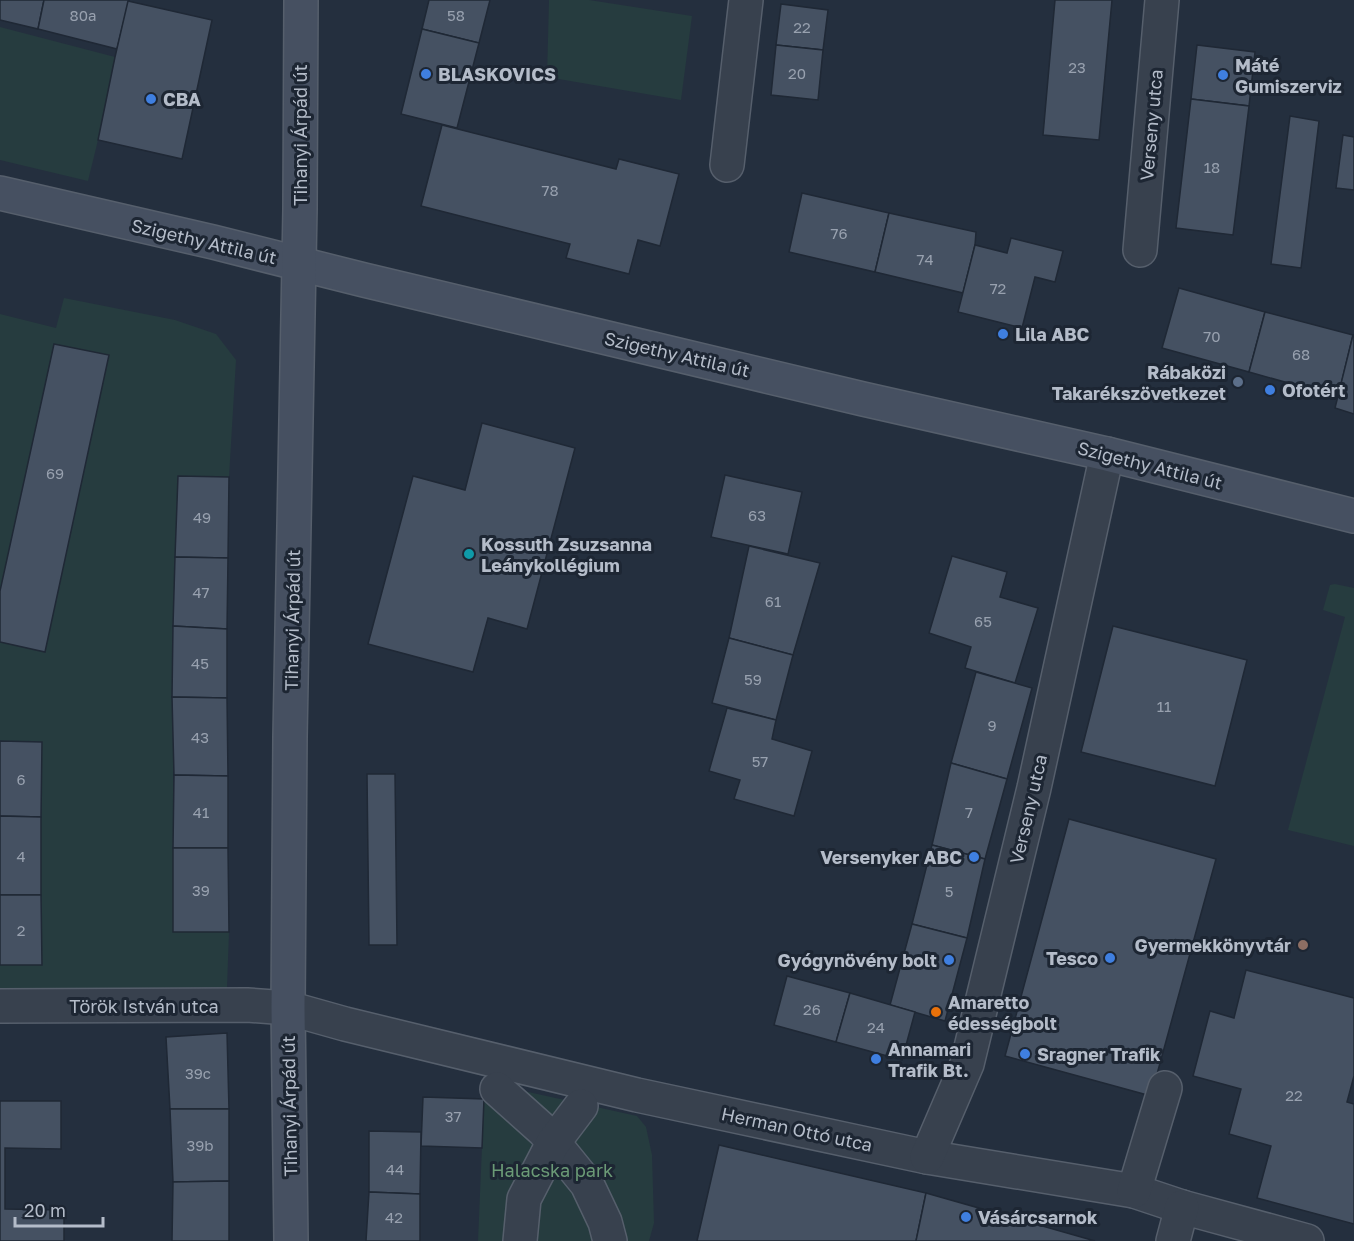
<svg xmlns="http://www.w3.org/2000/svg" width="1354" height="1241" font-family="'Golos Text',sans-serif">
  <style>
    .green { fill: #263c3f }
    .building { fill: #455162; stroke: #1f2835; stroke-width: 1.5 }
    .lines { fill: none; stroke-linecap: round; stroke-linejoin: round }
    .street-casing { stroke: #565f6c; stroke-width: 36 }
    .secondary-casing { stroke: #565f6c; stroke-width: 36 }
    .street { stroke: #38414e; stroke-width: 33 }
    .secondary { stroke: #465061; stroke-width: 33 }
    .shop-dot { fill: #3f7fe0; stroke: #1d2633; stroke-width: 2 }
    .service-dot { fill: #5c6f8a; stroke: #1d2633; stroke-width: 2 }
    .culture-dot { fill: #0f9aa8; stroke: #1d2633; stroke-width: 2 }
    .education-dot { fill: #8d6e63; stroke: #1d2633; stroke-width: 2 }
    .food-dot { fill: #e8710a; stroke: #1d2633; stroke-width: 2 }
    .labels { text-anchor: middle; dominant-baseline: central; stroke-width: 6; stroke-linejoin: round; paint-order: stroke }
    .number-label { font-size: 15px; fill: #98a1af }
    .poi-label { font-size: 18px; font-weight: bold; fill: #b4bcc9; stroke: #1d2633; text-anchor: start }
    .street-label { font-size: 18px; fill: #b4bcc9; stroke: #1d2633 }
    .park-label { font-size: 18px; fill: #6b9a76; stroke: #1d2633 }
  </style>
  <rect width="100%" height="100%" fill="#242f3e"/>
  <g class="green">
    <polygon points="549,0 589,0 692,16 681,100 547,77"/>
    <polygon points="0,27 115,57 98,140 88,181 0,160"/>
    <polygon points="64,298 175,320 216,334 236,360 229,477 178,477 173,626 173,932 229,932 227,988 0,990 0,314 56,328"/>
    <polygon points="1335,584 1354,588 1354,846 1288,830 1345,617 1323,610 1330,585"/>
    <polygon points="488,1083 637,1116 646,1127 652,1155 654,1223 649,1241 478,1241 484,1099"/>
  </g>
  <g class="building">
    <polygon points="0,0 44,0 38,29 0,20"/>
    <polygon points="44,0 129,0 117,49 38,29"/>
    <polygon points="429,0 490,0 479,43 422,29"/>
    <polygon points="1055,0 1112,0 1099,140 1043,135"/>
    <polygon points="128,1 212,20 182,159 98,140 115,57"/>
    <polygon points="781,4 828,10 823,50 776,45"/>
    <polygon points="422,29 479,43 457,128 401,114"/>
    <polygon points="776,45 823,50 818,100 771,95"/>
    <polygon points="1197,45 1255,52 1249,106 1191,99"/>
    <polygon points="1191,99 1249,106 1233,235 1176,228"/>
    <polygon points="1290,116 1319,121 1301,268 1271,264"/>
    <polygon points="442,125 616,169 619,159 679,174 660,246 638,240 629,274 566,258 570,244 421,206"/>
    <polygon points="1343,135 1354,137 1354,190 1336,188"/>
    <polygon points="802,193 889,213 875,272 789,252"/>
    <polygon points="889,213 976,232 975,245 963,293 875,272"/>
    <polygon points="1011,238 1063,251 1055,282 1035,277 1022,328 958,312 975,245 1007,253"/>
    <polygon points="1179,288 1265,312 1249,372 1162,348"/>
    <polygon points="1265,312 1353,335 1338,397 1249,372"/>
    <polygon points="1353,335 1354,335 1354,414 1335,408"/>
    <polygon points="54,344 109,355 45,652 0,642 0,591"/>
    <polygon points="482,423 575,448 527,629 488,618 473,672 368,644 413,476 465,490"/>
    <polygon points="725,475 802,492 788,554 711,537"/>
    <polygon points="178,476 229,477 228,558 175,557"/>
    <polygon points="749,546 820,563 793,655 729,638"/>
    <polygon points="952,556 1007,572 1000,597 1038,608 1015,683 965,668 971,647 929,633"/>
    <polygon points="175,557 228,558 227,629 173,626"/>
    <polygon points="173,626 227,629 227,698 172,697"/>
    <polygon points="1113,626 1247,660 1215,786 1081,752"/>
    <polygon points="729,638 793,655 776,720 712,703"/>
    <polygon points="976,672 1032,688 1007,779 951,763"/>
    <polygon points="172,697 227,698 228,776 174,775"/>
    <polygon points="727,708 776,720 772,739 812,751 794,816 734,799 740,780 709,771"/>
    <polygon points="0,741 42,742 41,817 0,816"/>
    <polygon points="951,763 1007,779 985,859 932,845"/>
    <polygon points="367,774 395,774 397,945 369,945"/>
    <polygon points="174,775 228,776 228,848 173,848"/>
    <polygon points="0,816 41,817 41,895 0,895"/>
    <polygon points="1069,819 1216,859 1151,1096 1005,1056"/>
    <polygon points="932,845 985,859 967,938 912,924"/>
    <polygon points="173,848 228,848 229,932 173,932"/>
    <polygon points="0,895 41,895 42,965 0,965"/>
    <polygon points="912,924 967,938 945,1021 890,1005"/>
    <polygon points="1246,970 1354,998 1354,1076 1347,1102 1354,1104 1354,1224 1257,1198 1271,1146 1229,1134 1241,1089 1193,1076 1210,1011 1234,1018"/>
    <polygon points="787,976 850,993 836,1042 774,1025"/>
    <polygon points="850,993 915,1012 902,1060 836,1042"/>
    <polygon points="227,1033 229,1109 170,1109 166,1037"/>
    <polygon points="423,1097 484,1099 482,1148 421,1146"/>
    <polygon points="0,1101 61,1101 61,1149 5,1148 5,1209 64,1210 64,1241 0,1241"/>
    <polygon points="170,1109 229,1109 229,1181 173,1182"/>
    <polygon points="369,1131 421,1132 420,1194 369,1192"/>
    <polygon points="719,1145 926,1193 916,1241 697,1241"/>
    <polygon points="229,1181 229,1241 172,1241 173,1182"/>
    <polygon points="369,1192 420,1194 420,1241 366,1241"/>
    <polygon points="926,1193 1095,1241 916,1241"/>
  </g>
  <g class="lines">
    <defs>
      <g id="street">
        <polyline points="727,165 746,0"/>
        <polyline points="1140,250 1162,0"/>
        <polyline points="0,1006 247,1005 288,1008 345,1024 637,1095 927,1157 1134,1191 1182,1207 1307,1241"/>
        <polyline points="497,1089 544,1131 587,1184 605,1222 610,1241"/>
        <polyline points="927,1157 967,1064 1034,788 1107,454"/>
        <polyline points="1134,1191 1165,1088"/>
        <polyline points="520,1241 524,1199 553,1143 581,1106"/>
        <polyline points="1173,1241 1182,1207"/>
      </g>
      <g id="secondary">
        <polyline points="0,193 213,242 364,280 863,399 1107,454 1354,516"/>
        <polyline points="291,1241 288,1008 290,737 300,209 301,0"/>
      </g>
    </defs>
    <use href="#street" class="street-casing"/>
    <use href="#secondary" class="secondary-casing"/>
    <use href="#street" class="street"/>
    <use href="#secondary" class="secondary"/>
  </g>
  <g class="shop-dot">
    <circle cx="426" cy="74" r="6"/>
    <circle cx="1223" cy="75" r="6"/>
    <circle cx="151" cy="99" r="6"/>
    <circle cx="1003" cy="334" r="6"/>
    <circle cx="1270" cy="390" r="6"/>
    <circle cx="974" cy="857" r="6"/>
    <circle cx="1110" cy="958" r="6"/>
    <circle cx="949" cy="960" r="6"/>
    <circle cx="1025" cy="1054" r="6"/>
    <circle cx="876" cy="1059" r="6"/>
    <circle cx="966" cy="1217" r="6"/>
  </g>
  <circle class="service-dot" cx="1238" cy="382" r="6"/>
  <circle class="culture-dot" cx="469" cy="554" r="6"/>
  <circle class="education-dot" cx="1303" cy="945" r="6"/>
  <circle class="food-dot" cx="936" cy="1012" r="6"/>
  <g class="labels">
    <g class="number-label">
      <text x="83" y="15">80a</text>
      <text x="456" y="15">58</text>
      <text x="802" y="27">22</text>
      <text x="1077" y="67">23</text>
      <text x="797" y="73">20</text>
      <text x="1212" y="167">18</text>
      <text x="550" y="190">78</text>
      <text x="839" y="233">76</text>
      <text x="925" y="259">74</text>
      <text x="998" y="288">72</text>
      <text x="1212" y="336">70</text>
      <text x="1301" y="354">68</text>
      <text x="55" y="473">69</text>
      <text x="757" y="515">63</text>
      <text x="202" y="517">49</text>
      <text x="201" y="592">47</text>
      <text x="773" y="601">61</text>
      <text x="983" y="621">65</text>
      <text x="200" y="663">45</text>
      <text x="753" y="679">59</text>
      <text x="1164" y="706">11</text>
      <text x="992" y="725">9</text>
      <text x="200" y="737">43</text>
      <text x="760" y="761">57</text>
      <text x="21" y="779">6</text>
      <text x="201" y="812">41</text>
      <text x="969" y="812">7</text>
      <text x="21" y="856">4</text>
      <text x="201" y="890">39</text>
      <text x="949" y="891">5</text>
      <text x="21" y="930">2</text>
      <text x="812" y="1009">26</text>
      <text x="876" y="1027">24</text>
      <text x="198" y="1073">39c</text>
      <text x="1294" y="1095">22</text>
      <text x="453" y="1116">37</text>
      <text x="200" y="1145">39b</text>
      <text x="395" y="1169">44</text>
      <text x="394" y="1217">42</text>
    </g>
    <g class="poi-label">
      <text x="1235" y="65">Máté<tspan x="1235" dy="21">Gumiszerviz</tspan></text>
      <text x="438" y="74">BLASKOVICS</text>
      <text x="163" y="99">CBA</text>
      <text x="1015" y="334">Lila ABC</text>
      <text x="1226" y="372" text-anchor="end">Rábaközi<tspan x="1226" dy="21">Takarékszövetkezet</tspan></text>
      <text x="1282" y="390">Ofotért</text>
      <text x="481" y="544">Kossuth Zsuzsanna<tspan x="481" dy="21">Leánykollégium</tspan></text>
      <text x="962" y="857" text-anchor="end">Versenyker ABC</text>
      <text x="1291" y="945" text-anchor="end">Gyermekkönyvtár</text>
      <text x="1098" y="958" text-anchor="end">Tesco</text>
      <text x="937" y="960" text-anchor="end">Gyógynövény bolt</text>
      <text x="948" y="1002">Amaretto<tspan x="948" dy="21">édességbolt</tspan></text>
      <text x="888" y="1049">Annamari<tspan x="888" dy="21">Trafik Bt.</tspan></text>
      <text x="1037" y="1054">Sragner Trafik</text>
      <text x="978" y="1217">Vásárcsarnok</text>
    </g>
    <g class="street-label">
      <text transform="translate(1151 125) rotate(-85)">Verseny utca</text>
      <text transform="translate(300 135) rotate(-90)">Tihanyi Árpád út</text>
      <text transform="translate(204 241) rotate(13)">Szigethy Attila út</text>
      <text transform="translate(677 354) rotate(13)">Szigethy Attila út</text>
      <text transform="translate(1150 465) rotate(14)">Szigethy Attila út</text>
      <text transform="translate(292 620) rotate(-89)">Tihanyi Árpád út</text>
      <text transform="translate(1028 809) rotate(-77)">Verseny utca</text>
      <text x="144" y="1006">Török István utca</text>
      <text transform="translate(289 1106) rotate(-91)">Tihanyi Árpád út</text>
      <text transform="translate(797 1129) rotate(12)">Herman Ottó utca</text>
    </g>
    <g class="park-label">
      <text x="552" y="1170">Halacska park</text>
    </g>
  </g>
  <path d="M15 1217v9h88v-9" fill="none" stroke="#b4bcc9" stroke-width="3"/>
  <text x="24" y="1217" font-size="18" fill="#b4bcc9" stroke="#1d2633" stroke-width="4.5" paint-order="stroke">20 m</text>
</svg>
